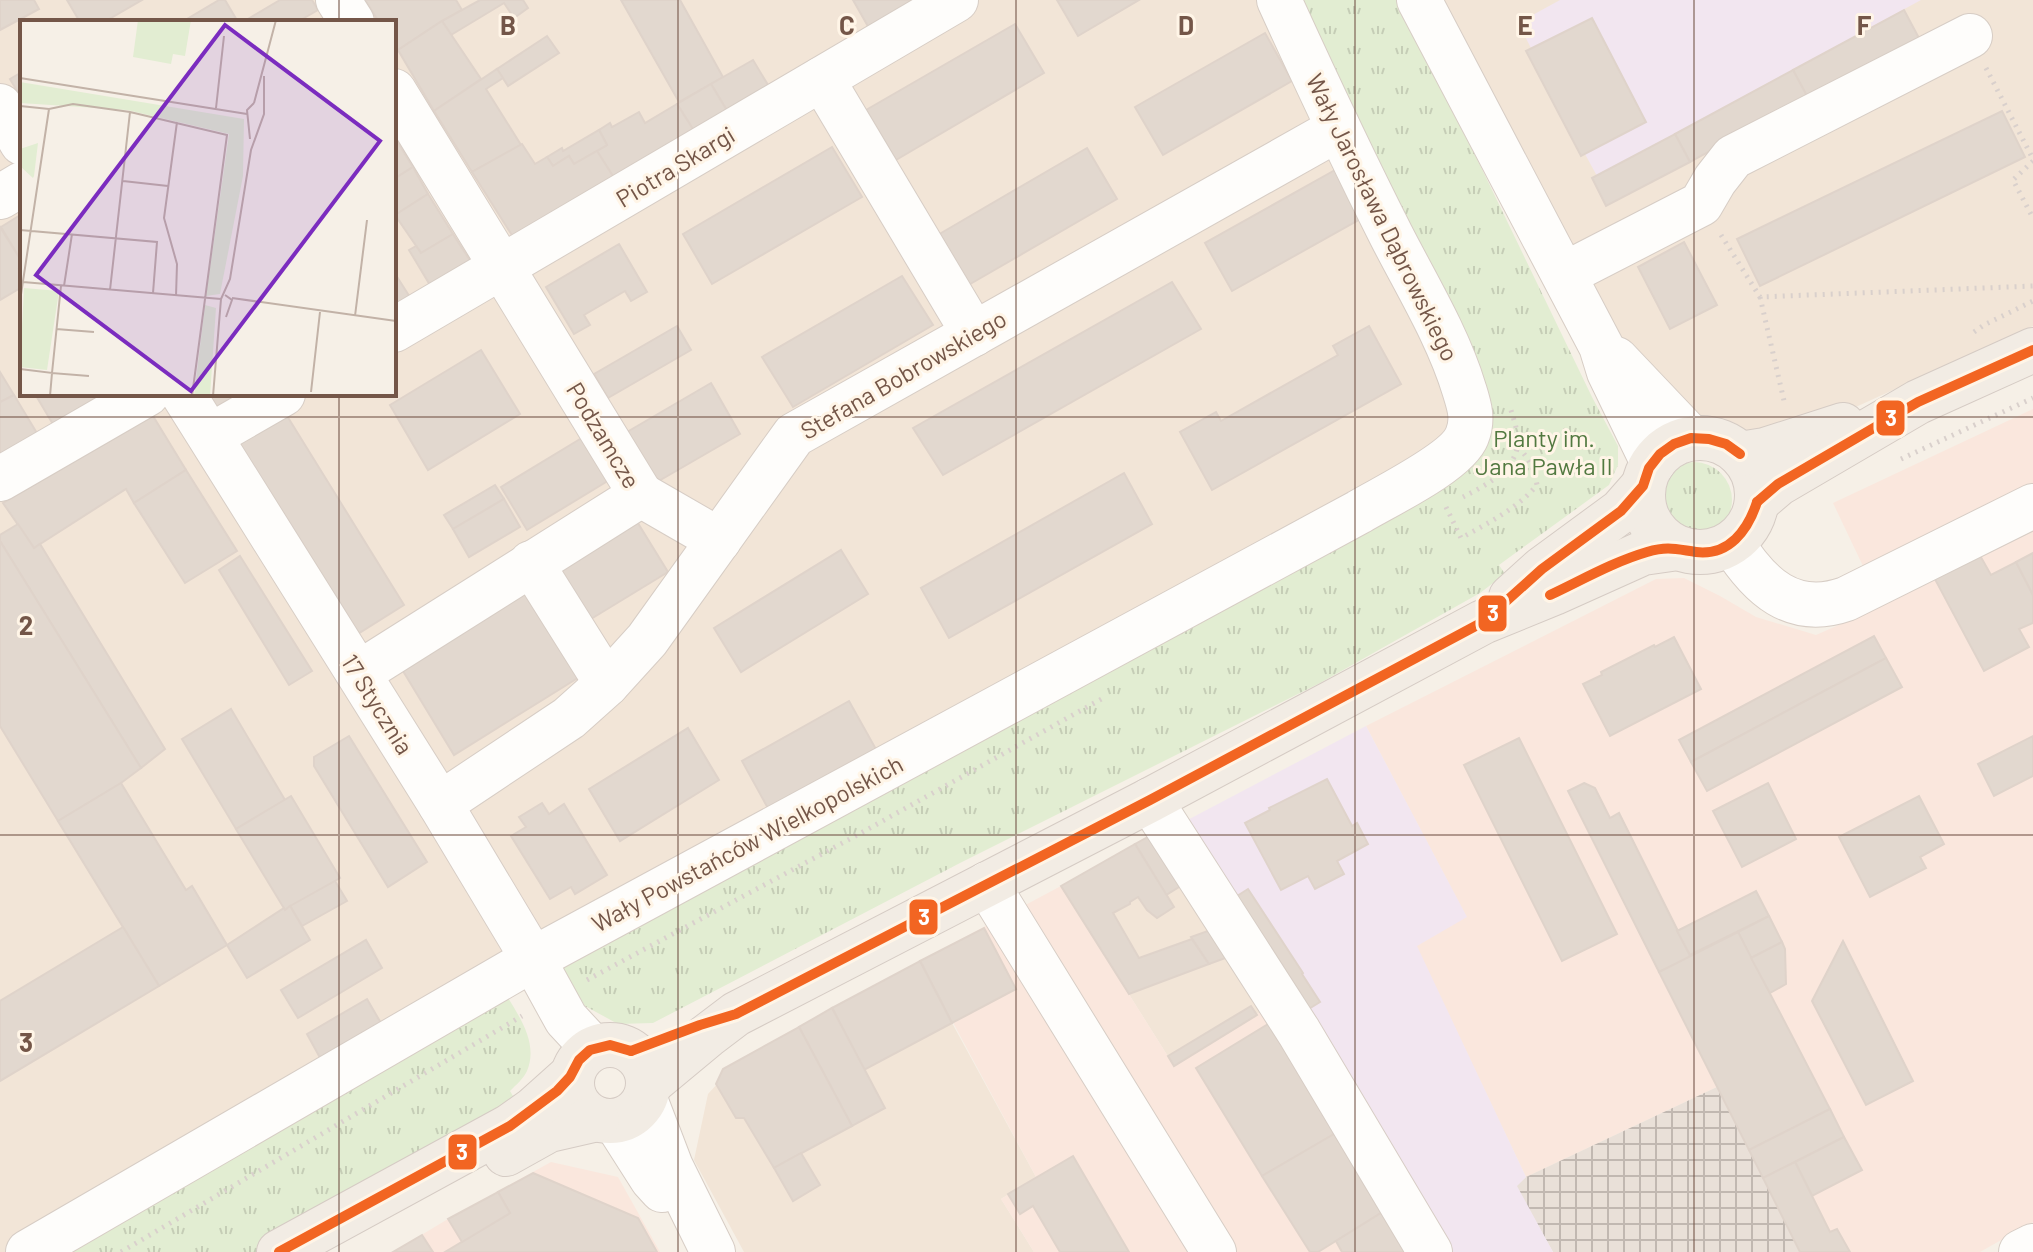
<svg xmlns="http://www.w3.org/2000/svg" width="2033" height="1252" font-family="Barlow,sans-serif">
  <style>
    .residential { fill: #f2e5d7; fill-rule: evenodd }
    .commercial { fill: #fae7dd }
    .industrial { fill: url(#industrial-grid) }
    .education { fill: #f2e6f0 }
    .grass { fill: url(#grass-tufts) }
    .building { fill: #e2d8cf; stroke: #dfd3ca; stroke-width: 2 }
    .lines { fill: none; stroke-linecap: round; stroke-linejoin: round }
    .minor-casing { stroke: #d7cdc5; stroke-width: 46 }
    .major-casing { stroke: #d5cbc4; stroke-width: 46 }
    .path { stroke: #d9d0cc; stroke-width: 5; stroke-dasharray: 2 6; stroke-linecap: butt }
    .minor { stroke: #fefdfb; stroke-width: 44 }
    .major { stroke: #f2ece4; stroke-width: 44 }
    .bus-1-casing { stroke: #fff5e7; stroke-width: 16 }
    .bus-1 { stroke: #f26522; stroke-width: 10 }
    .grid { fill: none; stroke: #745648; stroke-width: 2; stroke-opacity: 0.55 }
    .labels { text-anchor: middle; dominant-baseline: central; stroke-width: 6; stroke-linejoin: round; paint-order: stroke }
    .street-label { font-size: 24px; fill: #745648; stroke: #fff5e7 }
    .park-label { font-size: 24px; fill: #527940; stroke: #fff5e7 }
    .inset-road { fill: none; stroke: #c2b2a7; stroke-width: 2 }
    .view { fill: #7b2cbf; fill-opacity: 0.15; stroke: #7b2cbf; stroke-width: 4 }
    .inset-edge { fill: none; stroke: #745648; stroke-width: 4 }
    .grid-label { font-size: 26px; text-anchor: middle; font-weight: bold; fill: #745648; stroke: #fff5e7; stroke-width: 6; stroke-linejoin: round; paint-order: stroke }
    .line-badge { stroke: #fff5e7; stroke-width: 3 }
    .badge-label { font-size: 22px; text-anchor: middle; font-weight: bold; fill: #fff }
  </style>
  <defs>
    <pattern id="industrial-grid" width="8" height="8" patternUnits="userSpaceOnUse" patternTransform="scale(2)"><rect width="8" height="8" fill="#e9e0d8"/><path d="M0 4h8M4 0v8" fill="none" stroke="#c1b8b1"/></pattern>
    <pattern id="grass-tufts" width="24" height="20" patternUnits="userSpaceOnUse" patternTransform="scale(2)"><rect width="24" height="20" fill="#e2edd2"/><path d="M3 7l-1-3M5 7V3M7 7l1-3M15 17l-1-3M17 17v-4M19 17l1-3" fill="none" stroke="#c5cdb6"/></pattern>
  </defs>
  <rect width="100%" height="100%" fill="#f6f0e7"/>
  <g class="residential">
    <path d="M0,0H1291L1480,445L16,1252H0ZM22,22H394V394H22Z"/>
    <polygon points="1438,0 2033,0 2033,326 1858,406 1786,431 1756,438 1732,433 1698,419 1629,356"/>
    <polygon points="1162,829 1271,1005 1174,1066 1061,886"/>
    <polygon points="832,1008 952,1023 1036,1177 1001,1199 1034,1252 744,1252 694,1160 708,1094 718,1083 723,1069"/>
  </g>
  <g class="commercial">
    <polygon points="2033,409 2033,1222 1980,1252 1800,1252 1717,1087 1526,1177 1416,946 1466,916 1366,726 1656,579 1684,578 1720,596 1756,617 1816,635 1882,606 1833,503"/>
    <polygon points="1061,886 1174,1066 1265,1009 1414,1252 1034,1252 1001,1199 1036,1177 920,961"/>
    <polygon points="551,1162 618,1177 660,1252 393,1252 448,1219"/>
  </g>
  <polygon class="industrial" points="1717,1087 1800,1252 1553,1252 1516,1186 1526,1177"/>
  <g class="education">
    <polygon points="1560,0 1921,0 1597,176 1585,154 1581,156 1526,51 1531,48 1518,23"/>
    <polygon points="1366,726 1467,917 1417,946 1526,1177 1517,1186 1553,1252 1446,1252 1178,825"/>
  </g>
  <g class="grass">
    <polygon points="1291,0 1399,0 1423,47 1592,397 1618,446 1618,465 1609,485 1499,565 1505,574 1480,593 1320,683 960,863 653,1023 618,1024 585,1006 556,959 1480,445"/>
    <circle cx="1694" cy="500" r="38"/>
    <path d="M504,991C518,1015 539,1042 527,1071C524,1078 516,1085 510,1091L516,1101L256,1252H44Z"/>
  </g>
  <g class="building">
    <polygon points="0,0 34,0 39,9 0,30"/>
    <polygon points="67,0 142,0 104,22 80,22"/>
    <polygon points="219,0 225,0 238,22 182,22"/>
    <polygon points="280,0 312,0 318,10 297,22 243,22"/>
    <polygon points="365,0 456,0 462,10 442,21 398,50 394,45 394,22 379,22"/>
    <polygon points="480,0 523,0 528,8 514,18 504,3 451,35 442,21"/>
    <polygon points="621,0 680,0 723,77 679,102"/>
    <polygon points="853,0 913,0 869,28"/>
    <polygon points="1057,0 1139,0 1078,36"/>
    <polygon points="1904,10 1919,38 1808,98 1793,70"/>
    <polygon points="1592,18 1646,122 1581,156 1526,51"/>
    <polygon points="442,21 481,79 434,111 398,50"/>
    <polygon points="1015,24 1044,73 896,160 866,110"/>
    <polygon points="1265,33 1292,81 1163,155 1135,107"/>
    <polygon points="547,36 559,53 508,86 497,69"/>
    <polygon points="753,60 771,90 729,114 711,84"/>
    <polygon points="497,69 503,78 486,89 521,145 472,172 434,111"/>
    <polygon points="1793,70 1808,98 1690,162 1675,134"/>
    <polygon points="22,72 22,99 10,79"/>
    <polygon points="711,84 729,114 696,134 677,104"/>
    <polygon points="677,104 696,134 616,181 597,151 607,145 599,130 610,123 612,127 639,112 645,123"/>
    <polygon points="2002,111 2025,157 1760,286 1737,239"/>
    <polygon points="599,130 607,145 574,164 569,156 553,166 547,157 562,148 563,151"/>
    <polygon points="1675,134 1690,162 1606,206 1592,178"/>
    <polygon points="394,136 413,167 394,179"/>
    <polygon points="522,144 535,164 547,157 553,166 569,156 574,164 597,151 616,181 515,240 472,172"/>
    <polygon points="832,147 862,197 712,284 683,234"/>
    <polygon points="1087,148 1117,199 965,287 936,236"/>
    <polygon points="413,167 428,194 394,216 394,179"/>
    <polygon points="1335,170 1362,218 1232,291 1205,243"/>
    <polygon points="428,194 453,234 421,253 395,215"/>
    <polygon points="22,214 22,262 1,227"/>
    <polygon points="0,227 22,262 22,268 19,269 22,273 22,287 0,300"/>
    <polygon points="453,234 473,265 433,290 409,250 416,246 421,253"/>
    <polygon points="1684,242 1717,305 1670,329 1638,267"/>
    <polygon points="619,244 647,292 631,301 625,291 584,315 590,325 574,334 546,287"/>
    <polygon points="394,272 413,302 394,308"/>
    <polygon points="902,276 933,325 793,407 762,357"/>
    <polygon points="1172,282 1201,329 943,475 913,428"/>
    <polygon points="677,326 691,350 608,398 594,374"/>
    <polygon points="1369,326 1401,384 1212,490 1180,432 1216,412 1221,421 1338,355 1333,346"/>
    <polygon points="481,350 520,414 428,470 390,405"/>
    <polygon points="0,372 14,395 0,402"/>
    <polygon points="711,383 740,434 657,482 627,432"/>
    <polygon points="35,394 110,394 54,426"/>
    <polygon points="205,394 264,394 221,420"/>
    <polygon points="14,395 38,435 0,456 0,402"/>
    <polygon points="284,411 404,605 356,635 236,441"/>
    <polygon points="153,416 186,470 134,503 126,489 34,548 3,503"/>
    <polygon points="585,436 611,479 527,530 501,487"/>
    <polygon points="186,470 237,551 185,583 134,503"/>
    <polygon points="1124,473 1152,524 949,638 921,588"/>
    <polygon points="495,485 504,499 453,529 444,515"/>
    <polygon points="504,499 520,527 469,557 453,529"/>
    <polygon points="636,520 668,572 591,619 559,567"/>
    <polygon points="18,524 34,548 40,544 165,749 141,768 0,541 0,535"/>
    <polygon points="1965,529 1991,575 2016,562 2033,595 2033,623 2019,629 2029,647 1984,671 1921,553"/>
    <polygon points="0,541 141,768 121,783 58,821 0,726"/>
    <polygon points="841,550 868,594 741,672 714,628"/>
    <polygon points="2033,553 2033,595 2016,562"/>
    <polygon points="240,556 312,671 289,685 219,570"/>
    <polygon points="525,588 581,676 454,755 400,666"/>
    <polygon points="1874,636 1886,658 1691,762 1679,740"/>
    <polygon points="1674,637 1701,689 1610,736 1583,684 1602,675 1601,672 1654,645 1655,647"/>
    <polygon points="1886,658 1902,687 1707,791 1691,762"/>
    <polygon points="849,701 882,760 775,821 742,761"/>
    <polygon points="231,709 285,800 236,829 182,739"/>
    <polygon points="688,728 719,780 620,841 589,789"/>
    <polygon points="349,736 427,862 388,887 314,766 314,757"/>
    <polygon points="2033,736 2033,776 1994,796 1978,764"/>
    <polygon points="1519,738 1617,934 1562,961 1464,765"/>
    <polygon points="1327,779 1352,826 1357,823 1368,844 1337,861 1344,874 1315,889 1308,876 1281,890 1245,823 1270,810 1269,808"/>
    <polygon points="121,783 186,890 192,886 227,945 159,986 58,821"/>
    <polygon points="1584,783 1595,788 1610,818 1619,813 1691,957 1659,972 1568,791"/>
    <polygon points="1768,783 1796,839 1742,867 1713,811"/>
    <polygon points="291,796 340,878 285,910 236,829"/>
    <polygon points="1919,796 1944,844 1920,857 1926,868 1870,897 1839,837"/>
    <polygon points="542,803 549,814 564,804 607,875 575,894 571,887 550,899 511,836 526,827 519,817"/>
    <polygon points="1162,829 1192,879 1166,895 1135,844"/>
    <polygon points="1135,844 1174,907 1157,918 1147,910 1138,897 1130,902 1130,904 1113,913 1139,958 1192,939 1209,964 1129,994 1061,886"/>
    <polygon points="335,881 347,901 302,926 290,906"/>
    <polygon points="1248,889 1303,973 1302,974 1320,1002 1299,1015 1226,903"/>
    <polygon points="1756,891 1769,916 1690,955 1677,931"/>
    <polygon points="290,906 310,940 247,978 227,945 284,908 285,910"/>
    <polygon points="1769,916 1782,942 1751,958 1738,932"/>
    <polygon points="1222,926 1239,953 1209,964 1191,937"/>
    <polygon points="123,927 159,986 0,1081 0,1001"/>
    <polygon points="984,928 1016,989 952,1023 920,961"/>
    <polygon points="1738,932 1830,1109 1749,1150 1659,972"/>
    <polygon points="366,940 382,968 298,1018 281,990"/>
    <polygon points="1843,941 1913,1081 1866,1105 1812,1001"/>
    <polygon points="1782,942 1785,949 1786,984 1770,993 1751,958"/>
    <polygon points="920,961 952,1023 864,1070 832,1008"/>
    <polygon points="367,999 385,1030 324,1065 307,1034"/>
    <polygon points="1251,1006 1257,1015 1174,1066 1168,1056"/>
    <polygon points="832,1008 885,1108 852,1126 799,1027"/>
    <polygon points="1273,1021 1341,1130 1262,1176 1196,1068"/>
    <polygon points="799,1027 852,1126 774,1168 744,1118 736,1118 716,1084 723,1069"/>
    <polygon points="1830,1109 1844,1137 1763,1178 1749,1150"/>
    <polygon points="1341,1130 1389,1208 1318,1252 1310,1252 1262,1176"/>
    <polygon points="1844,1137 1862,1170 1812,1196 1795,1162"/>
    <polygon points="801,1153 820,1185 793,1201 774,1168"/>
    <polygon points="1073,1156 1129,1252 1060,1252 1033,1206 1020,1214 1008,1194"/>
    <polygon points="1795,1162 1830,1232 1837,1229 1850,1252 1800,1252 1763,1178"/>
    <polygon points="533,1173 638,1218 657,1252 445,1252 510,1213 498,1192"/>
    <polygon points="498,1192 510,1213 462,1242 448,1219"/>
    <polygon points="1389,1208 1414,1252 1342,1252 1336,1241"/>
    <polygon points="422,1235 433,1252 393,1252"/>
  </g>
  <g class="lines">
    <defs>
      <g id="minor">
        <polyline points="338,0 352,22"/>
        <polyline points="1419,0 1601,346 1609,372 1653,463"/>
        <polyline points="822,79 974,334"/>
        <polyline points="0,106 22,143"/>
        <polyline points="0,197 22,184"/>
        <polyline points="1565,274 1701,204 1715,180 1733,157 1970,36"/>
        <polyline points="394,330 956,0"/>
        <polyline points="1616,359 1691,438"/>
        <polyline points="183,394 440,804 533,959 566,1019 593,1048"/>
        <polyline points="210,436 283,394"/>
        <polyline points="0,479 147,394"/>
        <polyline points="641,495 719,540"/>
        <path d="M1732,543C1759,586 1792,618 1846,599L2033,506"/>
        <polyline points="531,563 607,684"/>
        <polyline points="359,673 641,495 394,91"/>
        <polyline points="1150,800 1299,1032 1430,1252"/>
        <polyline points="440,804 569,718 607,684 647,640 794,435 1338,129"/>
        <polyline points="987,884 1214,1252"/>
        <polyline points="645,1099 671,1167 713,1252"/>
        <polyline points="615,1121 652,1179 662,1190"/>
        <path d="M28,1252L533,959L1359,512C1386,496 1457,462 1467,436C1474,419 1469,405 1464,389C1448,336 1416,284 1391,235C1352,158 1315,79 1279,0"/>
        <polyline points="2021,1252 2033,1246"/>
      </g>
      <g id="major">
        <circle cx="1700" cy="495" r="57"/>
        <polyline points="1740,454 1765,450 1843,425"/>
        <polyline points="1757,502 1778,484 1918,402 2033,350"/>
        <polyline points="1511,597 1542,569 1621,511 1643,486"/>
        <circle cx="610" cy="1083" r="38"/>
        <polyline points="648,1085 707,1036 736,1014 1150,800 1483,622 1554,593 1643,553 1678,548"/>
        <polyline points="506,1154 549,1130 597,1119"/>
        <polyline points="279,1252 510,1126 534,1109 572,1075"/>
      </g>
    </defs>
    <use href="#minor" class="minor-casing"/>
    <use href="#major" class="major-casing"/>
    <g class="path">
      <polyline points="1986,68 2033,159"/>
      <polyline points="2033,161 2013,180 2033,218"/>
      <polyline points="1721,235 1760,297 2033,286"/>
      <polyline points="1760,297 1785,405"/>
      <polyline points="1974,332 1984,325 2033,301"/>
      <polyline points="1901,459 2033,398"/>
      <path d="M1463,497C1486,485 1519,469 1518,439C1517,428 1513,417 1510,407"/>
      <path d="M1446,507L1461,538C1488,523 1517,509 1537,485C1533,466 1530,460 1518,447"/>
      <polyline points="587,980 861,833 1105,697"/>
      <polyline points="121,1252 522,1016"/>
    </g>
    <use href="#minor" class="minor"/>
    <use href="#major" class="major"/>
    <defs>
      <g id="bus-1">
        <polyline points="1757,502 1778,484 1918,402 2033,350"/>
        <path d="M1550,595C1582,580 1613,562 1647,552C1668,546 1675,549 1696,552C1729,556 1748,530 1757,502"/>
        <polyline points="631,1051 700,1025 736,1014 1150,800 1483,622 1542,569 1621,511 1643,486 1649,468 1660,454 1674,444 1691,438 1709,439 1726,444 1740,454"/>
        <polyline points="279,1252 510,1126 557,1091 570,1077 579,1060 590,1050 610,1045 631,1051"/>
      </g>
    </defs>
    <use href="#bus-1" class="bus-1-casing"/>
    <use href="#bus-1" class="bus-1"/>
  </g>
  <path class="grid" d="M339,0V22M678,0V1252M1016,0V1252M1355,0V1252M1694,0V1252M339,394V1252M0,417H2033M0,835H2033"/>
  <g class="labels">
    <g class="street-label">
      <text transform="translate(675 166) rotate(-31)">Piotra Skargi</text>
      <text transform="translate(1383 217) rotate(64)">Wały Jarosława Dąbrowskiego</text>
      <text transform="translate(903 374) rotate(-30)">Stefana Bobrowskiego</text>
      <text transform="translate(604 435) rotate(59)">Podzamcze</text>
      <text transform="translate(378 704) rotate(58)">17 Stycznia</text>
      <text transform="translate(747 843) rotate(-28)">Wały Powstańców Wielkopolskich</text>
    </g>
    <g class="park-label">
      <text x="1544" y="437">Planty im.<tspan x="1544" dy="28">Jana Pawła II</tspan></text>
    </g>
  </g>
  <g transform="translate(20 20)">
    <rect width="376" height="376" fill="#f6f0e7"/>
    <path d="M118,0H171L165,36L153,34L151,44L113,37ZM0,62L224,99L223,156L200,274L186,276L209,114L107,90L0,83ZM18,123L14,156L13,158L0,146V129ZM4,268L39,271L27,350L0,347ZM185,285L196,288L190,376H174Z" fill="#e2edd2"/>
    <path class="inset-road" d="M0,58L227,94M234,83L256,0M0,86L29,89L53,84L110,92L207,115L172,376M196,88L204,16M230,119L227,90L234,83M103,161L148,166M0,210L137,222L133,273M3,262L201,279M44,266L52,214M90,270L110,92M205,275L212,280L206,297M156,276L157,244L144,198L157,102M212,278L376,301M0,281L29,89M335,296L347,200M36,309L74,312M0,349L32,353L41,266M291,372L300,292M30,376L32,353L69,356M193,376L201,279L210,259L231,130L244,94V56"/>
    <path class="view" d="M205,5L360,121L171,371L16,255Z"/>
    <rect width="376" height="376" class="inset-edge"/>
  </g>
  <g class="grid-label">
    <text x="508" y="35">B</text>
    <text x="847" y="35">C</text>
    <text x="1186" y="35">D</text>
    <text x="1525" y="35">E</text>
    <text x="1864" y="35">F</text>
    <text x="26" y="635">2</text>
    <text x="26" y="1052">3</text>
  </g>
  <g class="line-badge">
    <rect x="1875" y="399" width="31" height="38" rx="8" fill="#f26522"/>
    <rect x="1477" y="594" width="31" height="39" rx="8" fill="#f26522"/>
    <rect x="908" y="898" width="31" height="38" rx="8" fill="#f26522"/>
    <rect x="447" y="1133" width="31" height="38" rx="8" fill="#f26522"/>
  </g>
  <g class="badge-label">
    <text x="1891" y="426">3</text>
    <text x="1493" y="621">3</text>
    <text x="924" y="925">3</text>
    <text x="462" y="1160">3</text>
  </g>
</svg>
